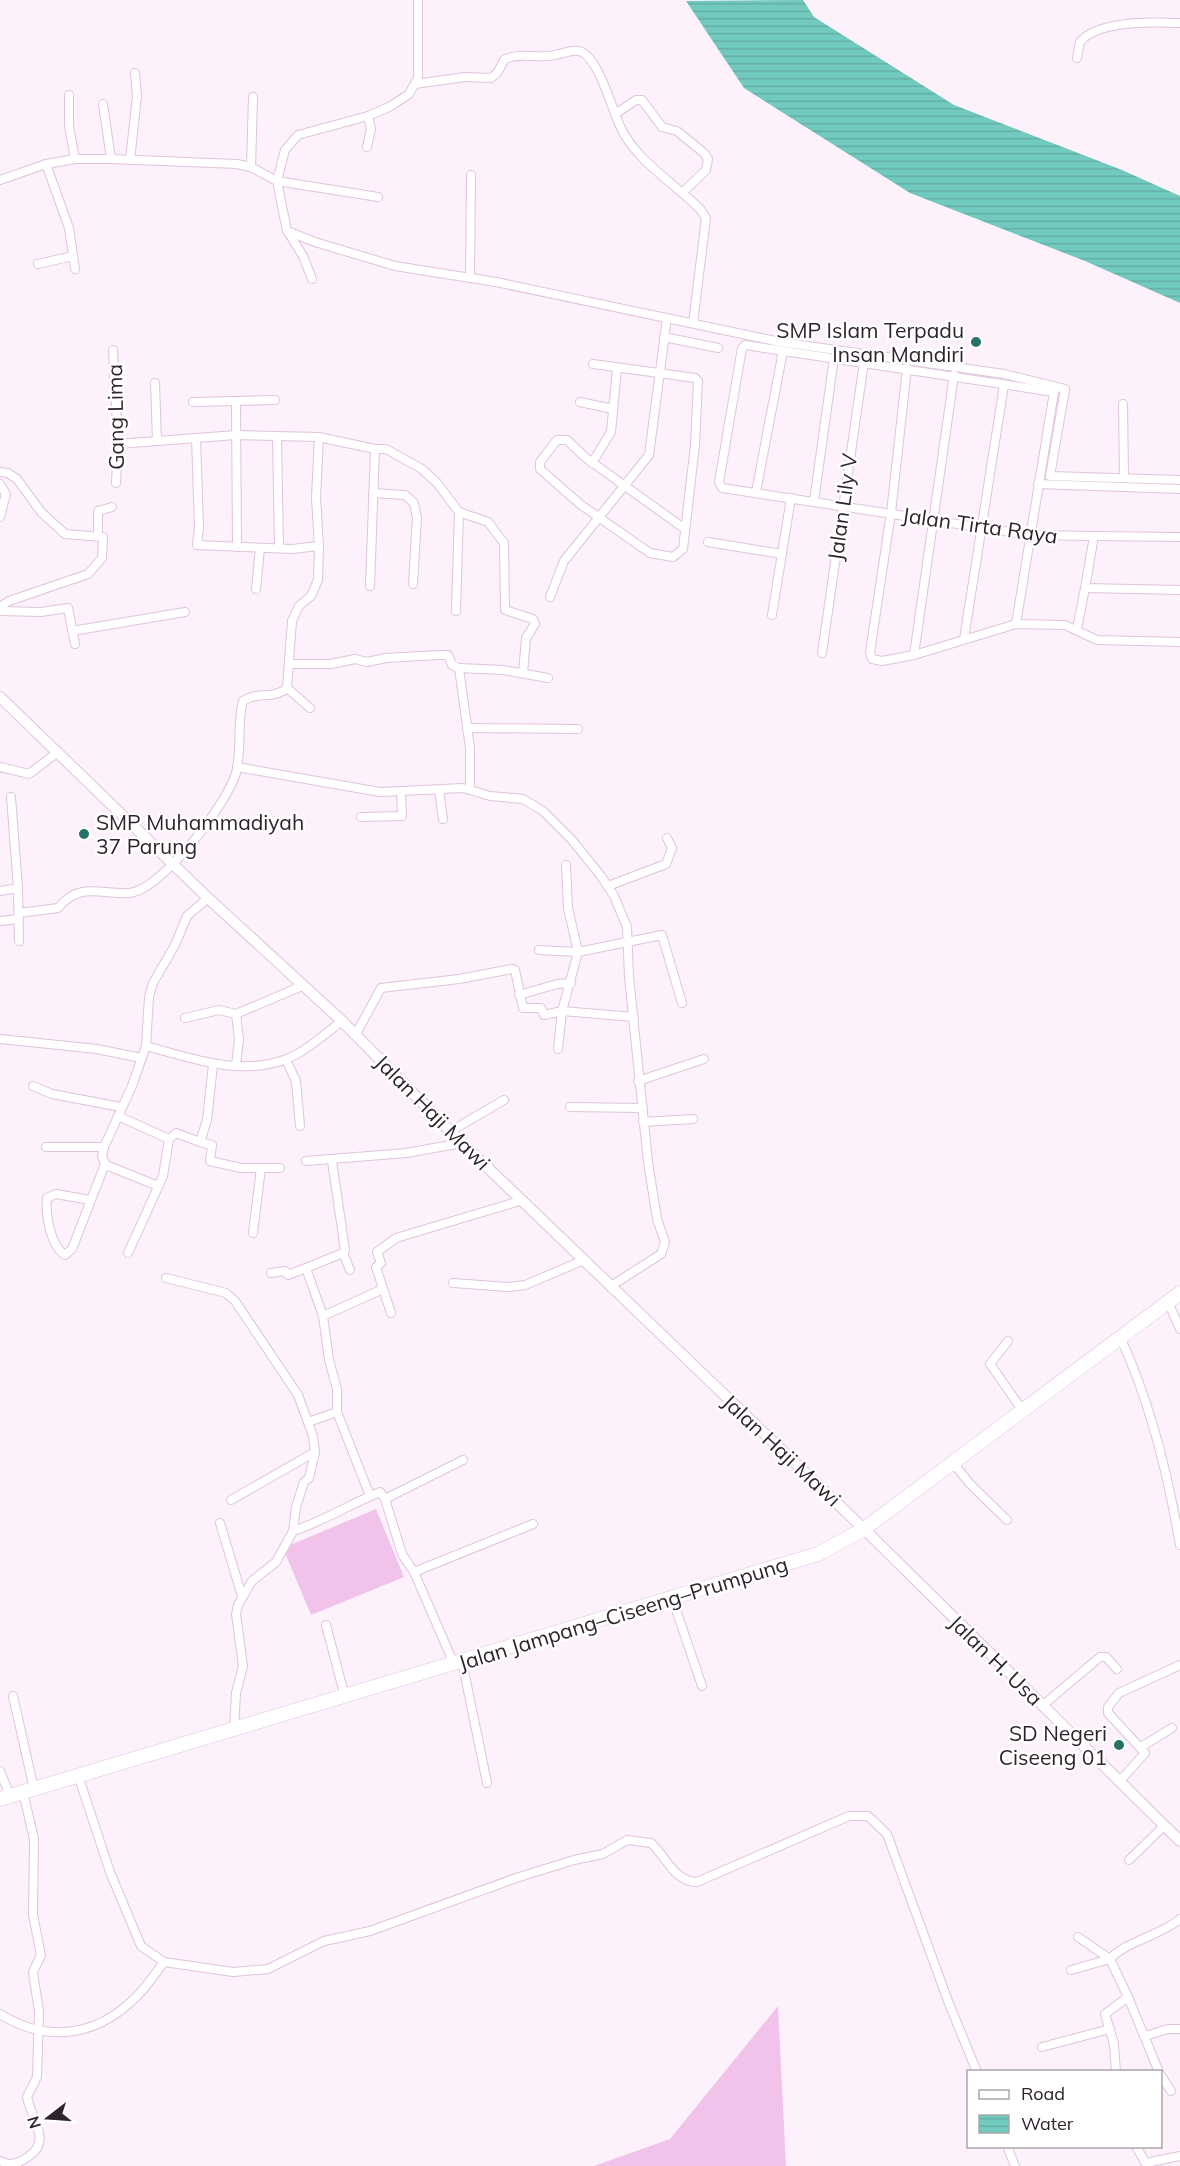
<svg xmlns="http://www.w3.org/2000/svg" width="1180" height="2166" font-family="Mulish,sans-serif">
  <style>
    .grass { fill: #f1c3eb }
    .water { fill: url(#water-rules) }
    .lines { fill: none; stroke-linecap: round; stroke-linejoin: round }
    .minor-casing { stroke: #e0c3dc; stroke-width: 10 }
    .tertiary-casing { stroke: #e0c3dc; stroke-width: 12 }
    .primary-casing { stroke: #e0c3dc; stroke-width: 15 }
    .minor { stroke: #fff; stroke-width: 8 }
    .tertiary { stroke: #fff; stroke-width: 10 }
    .primary { stroke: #fff; stroke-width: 14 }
    .poi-dot { fill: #287169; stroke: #fff; stroke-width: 2 }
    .labels { text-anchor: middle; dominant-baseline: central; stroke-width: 5; stroke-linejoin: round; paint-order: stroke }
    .poi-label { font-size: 21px; fill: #2e232d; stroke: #fff; text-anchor: end }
    .street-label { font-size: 21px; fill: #2e232d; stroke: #fff }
  </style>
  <defs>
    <pattern id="water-rules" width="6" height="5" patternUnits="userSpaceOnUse" patternTransform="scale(1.5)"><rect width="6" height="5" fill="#72cabf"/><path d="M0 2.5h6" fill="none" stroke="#63ada4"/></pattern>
  </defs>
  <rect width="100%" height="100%" fill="#fdf1fb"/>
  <g class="grass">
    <polygon points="376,1509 404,1577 311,1615 283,1548"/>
    <polygon points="778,2006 786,2166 594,2166 670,2139"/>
  </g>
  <polygon class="water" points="803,0 814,17 954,105 1122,170 1180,196 1180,303 1085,261 910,193 744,88 686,1"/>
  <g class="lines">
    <defs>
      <g id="minor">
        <path d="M1077,58L1080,42C1098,20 1154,22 1180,23"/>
        <path d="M415,84L465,77L491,78L497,73L505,59C522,52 538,59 555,55C564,54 573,48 582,52C599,60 612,109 620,126C635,160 674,183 700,209L706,218L693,323"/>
        <polyline points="69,95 69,126 75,159"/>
        <polyline points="103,104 111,159"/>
        <polyline points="615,114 636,100 642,100 662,127 677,131 704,153 708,159 706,170 683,192"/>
        <polyline points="367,147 371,129 368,116"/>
        <polyline points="130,160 137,96 135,73"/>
        <polyline points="46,164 69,228 75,269"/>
        <polyline points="251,167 253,97"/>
        <polyline points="0,180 46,164 75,159 111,159 237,164 251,167 277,181 287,231 315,242 395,266 496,282 780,342 1004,374 1065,389 1050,476 1180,480"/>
        <polyline points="378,197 277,181 285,150 298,135 368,116 391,106 409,94 418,78 418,0"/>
        <polyline points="288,232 303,256 312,279"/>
        <polyline points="38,264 73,256"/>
        <polyline points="470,278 471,175"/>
        <polyline points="664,337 718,348"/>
        <polyline points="113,350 118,444 116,483"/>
        <polyline points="593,364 695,378 698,381 695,445 683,549 673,557 650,553 581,505 540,469 540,462 557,440 567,440 586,458 685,529"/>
        <polyline points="907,368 891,513 870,652 872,659 882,661 914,655 1016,624 1065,625 1097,640 1180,642"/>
        <polyline points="155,383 157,441"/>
        <polyline points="193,402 275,400"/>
        <polyline points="236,402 237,547"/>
        <polyline points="580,402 613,409"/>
        <polyline points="1123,404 1124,478"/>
        <polyline points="277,437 279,548"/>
        <polyline points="196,438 199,527 197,545 292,549 319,546"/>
        <polyline points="118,444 236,435 319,437 375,449 386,449 422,469 437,483 459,512 488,522 504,543 505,610 533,619 535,624 526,638 523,673"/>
        <polyline points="592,463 611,432 617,369"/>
        <polyline points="0,472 8,473 17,479 41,512 65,534 103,537 102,558 88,574 9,601 0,607"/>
        <polyline points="0,484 6,494 0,517"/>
        <polyline points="1038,484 1180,489"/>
        <polyline points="756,492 783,351"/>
        <polyline points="373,493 405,495 414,503 417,518 413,584"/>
        <polyline points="814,501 834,358"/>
        <polyline points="98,536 98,511 112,507"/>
        <polyline points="1094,536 1180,537"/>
        <polyline points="708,542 782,554"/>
        <polyline points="370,586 375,449"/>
        <polyline points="256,589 260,548"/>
        <polyline points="550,597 564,561 649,455 667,318"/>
        <polyline points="0,611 41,612 68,608 75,644"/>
        <polyline points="456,611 459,512"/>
        <polyline points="772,615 791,498"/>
        <polyline points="1016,624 1054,392 745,345 742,348 719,482 722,488 1029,535 1094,536 1085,588 1180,590"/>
        <polyline points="1077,629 1085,588"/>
        <polyline points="72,631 185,612"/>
        <polyline points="964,639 1004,385"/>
        <polyline points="822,653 864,362"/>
        <polyline points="914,655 954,375"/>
        <polyline points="289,664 331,664 355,659 367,662 386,658 439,655 448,655 452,665 459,668"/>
        <polyline points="287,688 310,708"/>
        <polyline points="467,728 578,729"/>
        <polyline points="0,767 29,774 58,752"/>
        <polyline points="237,767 380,792 463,788 490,796 523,799 543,811 572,840 601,876 614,896 627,927 629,977 648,1162 657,1219 665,1242 661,1254 611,1286"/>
        <polyline points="470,789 470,748 459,668 503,670 548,678"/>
        <polyline points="439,791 443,819"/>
        <polyline points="11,797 18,888 19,941"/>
        <polyline points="361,817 402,816 401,792"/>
        <polyline points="608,886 666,864 672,848 667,838"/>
        <polyline points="0,891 18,888"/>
        <path d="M19,913L58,908C81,881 100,895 129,893C162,890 227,804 236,773C242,751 237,721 243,701C257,691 273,700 287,688L292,621L299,606L311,596L318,580L319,546L316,498L319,437"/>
        <polyline points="0,921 19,919"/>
        <polyline points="539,950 578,952 662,935 682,1003"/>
        <polyline points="519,995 557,984 571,983"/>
        <polyline points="236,1014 239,1039 236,1065"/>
        <polyline points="185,1018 219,1010 236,1014 302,986"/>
        <polyline points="356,1034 381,988 459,979 512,969 515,970 523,1008 541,1008 544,1015 562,1011 634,1017"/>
        <polyline points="0,1039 97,1049 141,1058"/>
        <path d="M146,1046C191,1058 238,1076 284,1060C304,1053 325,1034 342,1021"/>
        <polyline points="558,1049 562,1011 578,952 568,908 566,865"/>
        <polyline points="286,1060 296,1081 300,1126"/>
        <polyline points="213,1065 207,1120 200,1142 212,1145 210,1161 241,1168 280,1168"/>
        <polyline points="638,1081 704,1059"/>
        <polyline points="33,1086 52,1094 121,1107"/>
        <polyline points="570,1107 643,1108"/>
        <polyline points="118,1116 169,1139 163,1176 128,1253"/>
        <polyline points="643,1122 693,1119"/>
        <polyline points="451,1131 504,1100"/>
        <polyline points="169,1139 176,1133 200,1142"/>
        <polyline points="46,1147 104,1147"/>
        <polyline points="306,1161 406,1153 462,1143"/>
        <polyline points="332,1161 345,1250 343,1253 350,1270"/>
        <polyline points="158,1186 106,1165 102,1156 104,1147 132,1086 146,1046 149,997 153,983 175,945 187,916 208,898"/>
        <path d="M90,1200L56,1194L47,1198C45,1214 51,1247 65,1255L72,1249L105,1164"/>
        <polyline points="253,1233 261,1168"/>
        <polyline points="306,1268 343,1253"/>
        <polyline points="271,1273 285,1271 288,1275 306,1268 323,1316 329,1360 337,1389 337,1412 370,1496"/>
        <polyline points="166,1278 226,1293 235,1301 298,1395 313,1436 315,1452 309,1478 304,1482 296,1507 293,1531 276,1562 252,1581 238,1605 236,1614 243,1666 236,1693 234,1729"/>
        <polyline points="453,1283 508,1287 525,1285 584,1260"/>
        <polyline points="1168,1302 1180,1329"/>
        <polyline points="391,1313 376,1267 381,1263 377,1252 396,1238 523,1200"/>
        <polyline points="323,1316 383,1289"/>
        <path d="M1121,1339C1151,1404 1168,1474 1180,1545"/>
        <polyline points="1008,1341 990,1364 1023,1411"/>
        <polyline points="308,1422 337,1412"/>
        <polyline points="952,1462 971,1485 1007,1520"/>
        <polyline points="385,1499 463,1460"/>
        <polyline points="231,1500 315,1452"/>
        <polyline points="220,1523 242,1596"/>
        <path d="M293,1531C322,1522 350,1504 380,1492L385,1499L402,1554L414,1572L454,1664"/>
        <polyline points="414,1572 533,1524"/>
        <polyline points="672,1598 702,1686"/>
        <polyline points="326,1625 345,1697"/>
        <polyline points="462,1661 487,1783"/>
        <polyline points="13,1696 34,1789"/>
        <polyline points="1042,1706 1100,1657 1106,1657 1117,1669"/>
        <polyline points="1141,1747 1172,1728"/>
        <polyline points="0,1771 10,1796"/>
        <path d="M78,1775L110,1872L141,1946L164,1962L233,1972L268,1969L324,1941L370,1931L516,1878L574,1860L603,1854L627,1840L651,1843C666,1856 674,1882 697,1882L849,1816H868L887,1834L948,2001L977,2072"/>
        <polyline points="1119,1782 1145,1753 1108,1713 1108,1707 1119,1693 1180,1665"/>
        <polyline points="1129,1860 1164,1826"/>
        <polyline points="1078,1937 1110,1959"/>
        <polyline points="1071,1970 1110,1959"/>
        <polyline points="1128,1997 1159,2072"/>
        <path d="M0,2014C46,2043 96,2037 135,1998C146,1988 155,1974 164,1962"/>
        <polyline points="1145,2036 1168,2029 1180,2029"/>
        <polyline points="1042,2047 1110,2029"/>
        <path d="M1116,2072L1114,2044L1105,2014L1128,1997L1110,1959C1123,1943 1161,1935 1180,1919"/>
        <polyline points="1160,2074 1171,2091"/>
        <polyline points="1007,2146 1015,2166"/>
        <polyline points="1136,2146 1147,2166"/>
        <path d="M0,2161L8,2164C16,2164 23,2161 29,2156C52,2141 31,2118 27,2097L37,2077L39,2012L33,1972L41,1955L33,1915L34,1839L23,1792"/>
        <polyline points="1146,2163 1180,2156"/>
      </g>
      <polyline id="tertiary" points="0,697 208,898 342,1021 462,1143 864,1529 1180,1841"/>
      <polyline id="primary" points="0,1799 818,1554 864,1529 1180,1293"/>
    </defs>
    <use href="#minor" class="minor-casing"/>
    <use href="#tertiary" class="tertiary-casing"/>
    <use href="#primary" class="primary-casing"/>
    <use href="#minor" class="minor"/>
    <use href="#tertiary" class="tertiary"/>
    <use href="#primary" class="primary"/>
  </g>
  <g class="poi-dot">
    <circle cx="976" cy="342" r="6"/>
    <circle cx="84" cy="834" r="6"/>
    <circle cx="1119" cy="1745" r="6"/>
  </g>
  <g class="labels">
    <g class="poi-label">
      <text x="964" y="330">SMP Islam Terpadu<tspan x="964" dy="24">Insan Mandiri</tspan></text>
      <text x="96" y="822" text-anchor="start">SMP Muhammadiyah<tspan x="96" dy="24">37 Parung</tspan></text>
      <text x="1107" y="1733">SD Negeri<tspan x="1107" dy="24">Ciseeng 01</tspan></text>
    </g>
    <g class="street-label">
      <text transform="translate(115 417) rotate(-91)">Gang Lima</text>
      <text transform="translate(842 507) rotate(-82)">Jalan Lily V</text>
      <text transform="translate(980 525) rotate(8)">Jalan Tirta Raya</text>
      <text transform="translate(433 1112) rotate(45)">Jalan Haji Mawi</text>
      <text transform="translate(782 1450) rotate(43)">Jalan Haji Mawi</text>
      <text transform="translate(623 1613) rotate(-17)">Jalan Jampang–Ciseeng–Prumpung</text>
      <text transform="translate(996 1660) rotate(44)">Jalan H. Usa</text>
    </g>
  </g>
  <rect x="967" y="2070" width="195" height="78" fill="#ffffff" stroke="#aba7ab" stroke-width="1.5"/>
  <rect x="979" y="2090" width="30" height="9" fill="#ffffff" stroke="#aba7ab" stroke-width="1.5"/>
  <text x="1021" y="2100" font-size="18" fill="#2e232d">Road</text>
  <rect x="979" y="2115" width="30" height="18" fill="url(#water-rules)" stroke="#aba7ab" stroke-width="1.5"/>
  <text x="1021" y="2130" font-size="18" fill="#2e232d">Water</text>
  <g transform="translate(48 2118) rotate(253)" stroke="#ffffff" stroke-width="4.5" paint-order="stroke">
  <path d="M0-4.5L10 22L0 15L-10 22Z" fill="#2e232d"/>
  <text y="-9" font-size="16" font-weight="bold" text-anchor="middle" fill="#2e232d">N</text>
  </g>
</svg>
